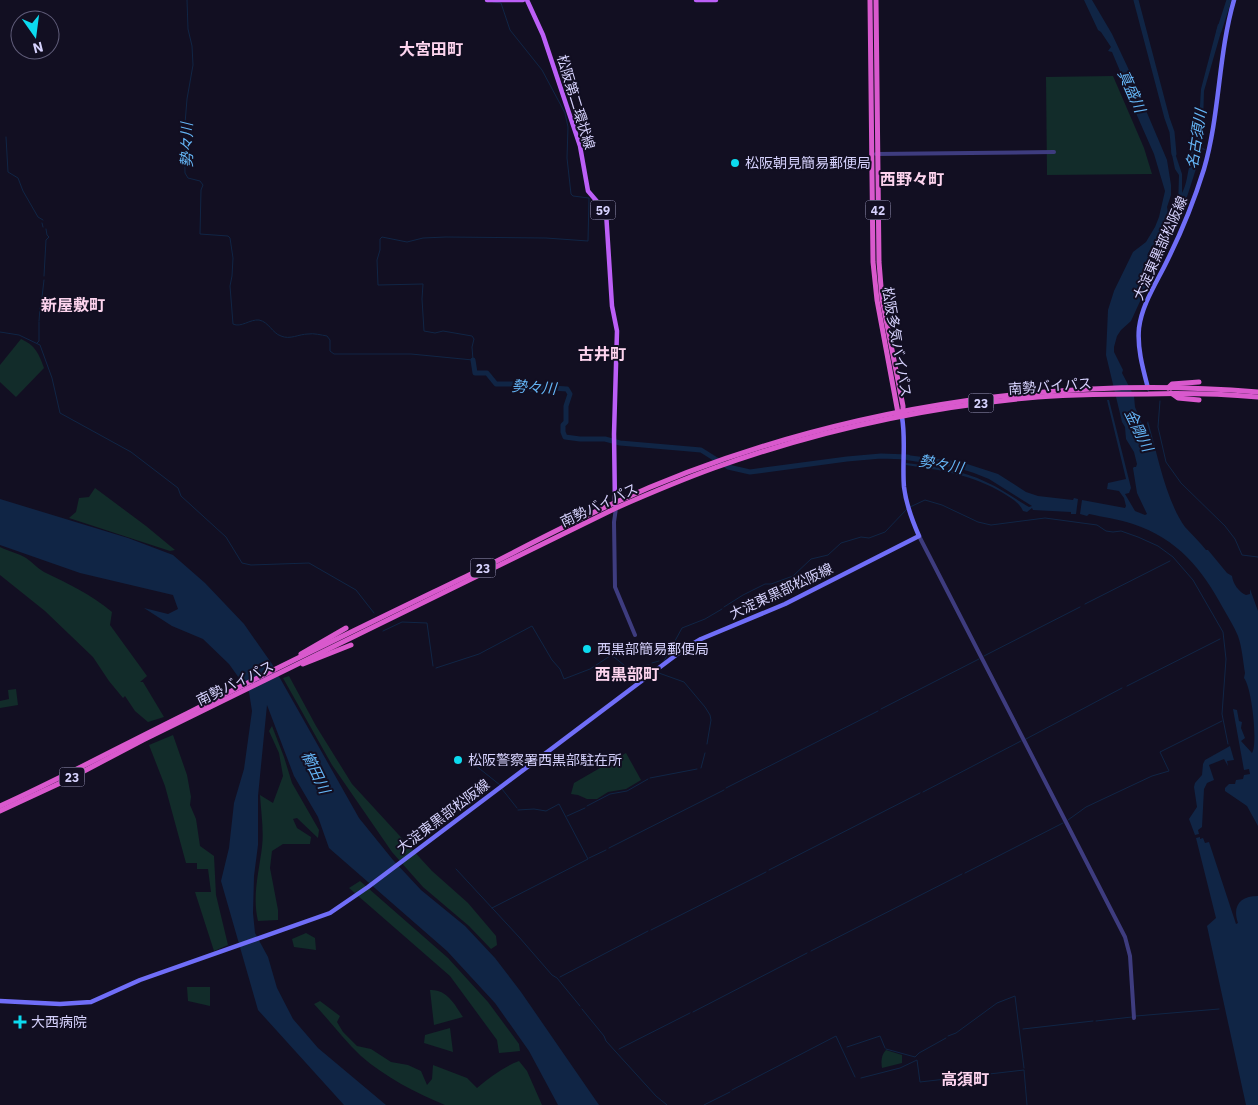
<svg xmlns="http://www.w3.org/2000/svg" width="1258" height="1105" font-family="'IBM Plex Sans','Noto Sans JP',sans-serif">
  <style>
    .green { fill: #122c2a }
    .water { fill: #102545 }
    .lines { fill: none; stroke-linecap: round; stroke-linejoin: round }
    .stream { stroke: #102545; stroke-width: 1 }
    .river { stroke: #102545; stroke-width: 5 }
    .tertiary { stroke: #3e3c7f; stroke-width: 4 }
    .secondary { stroke: #706ef8; stroke-width: 4.5 }
    .primary { stroke: #bc5ff7; stroke-width: 4.5 }
    .trunk { stroke: #d959cd; stroke-width: 5 }
    .poi-dot { fill: #0cdbef; stroke: #120f22; stroke-width: 2 }
    .labels { text-anchor: middle; dominant-baseline: central; stroke-width: 4; stroke-linejoin: round; paint-order: stroke }
    .shield { fill: #120f22; stroke: #9b98bb; stroke-width: 1 }
    .shield-label { font-size: 12px; font-weight: bold; fill: #d6d2fd }
    .street-label { font-size: 14px; fill: #d6d2fd; stroke: #120f22 }
    .poi-label { font-size: 14px; fill: #d6d2fd; stroke: #120f22; text-anchor: start }
    .water-label { font-size: 15px; font-style: italic; fill: #65b6f7; stroke: #120f22 }
    .quarter-label { font-size: 16px; font-weight: bold; fill: #fdd4ee; stroke: #120f22 }
  </style>
  <rect width="100%" height="100%" fill="#120f22"/>
  <g class="green">
    <polygon points="1113,76 1144,148 1152,174 1047,175 1046,77"/>
    <path d="M21,339C35,345 39,354 44,368L16,397L0,382V365Z"/>
    <polygon points="95,488 146,526 175,550 170,551 69,518 76,512 79,498 89,497"/>
    <path d="M0,547C8,551 18,553 26,558C32,562 37,568 44,572C69,584 90,594 112,612L110,625L147,676L140,682H143L164,717L148,722L135,711L125,696L123,698L109,681L93,657L45,611L0,575Z"/>
    <polygon points="289,676 316,726 352,784 432,871 468,903 496,936 497,945 491,949 469,926 423,887 392,852 332,765 283,678"/>
    <polygon points="16,689 18,705 0,708 0,701 9,699 8,690"/>
    <path d="M272,726L284,757L292,783L319,830L318,838L297,818L293,819L297,828L311,837L310,844H283L272,851L270,868L278,910V920L258,921C252,896 259,872 262,847C264,830 261,812 260,795L273,803L283,776L279,753L269,731Z"/>
    <polygon points="173,735 187,775 191,797 190,805 196,819 200,846 214,856 216,895 228,945 214,951 195,892 211,892 208,869 197,869 197,863 186,863 165,786 149,745"/>
    <polygon points="626,753 641,780 626,789 608,792 597,799 587,799 578,795 571,794 574,783"/>
    <polygon points="360,881 448,958 488,1002 519,1044 520,1051 499,1053 497,1040 450,976 349,888"/>
    <polygon points="306,933 315,938 316,950 294,947 292,939"/>
    <polygon points="187,987 210,987 210,1006 188,1001"/>
    <path d="M430,990C447,989 455,1005 463,1017L434,1025Z"/>
    <path d="M320,1001L340,1016L337,1022L343,1032L357,1046L371,1049L391,1062L408,1065L421,1071L427,1085L432,1079L433,1065L467,1078L477,1088C490,1077 503,1067 519,1061L527,1071L542,1105H445C416,1093 385,1077 361,1056C344,1040 330,1021 314,1004Z"/>
    <polygon points="450,1028 453,1052 424,1043 425,1035"/>
    <path d="M886,1050L902,1055V1063L882,1068C881,1062 881,1055 886,1050Z"/>
  </g>
  <g class="water">
    <path d="M1084,0H1092L1112,34L1128,68L1167,160L1171,185V195L1167,207L1168,213L1155,242L1147,255L1154,251L1162,240L1174,221L1178,208L1179,175L1175,169L1171,150H1174L1182,174V193C1187,184 1187,174 1190,164L1191,167L1192,165L1190,157L1192,151L1191,147L1196,145L1198,138L1201,89L1218,24L1223,25L1204,91L1203,123L1201,126L1200,135H1202L1203,128C1206,134 1203,141 1200,146L1206,150L1199,149L1201,154C1190,185 1183,216 1167,244C1160,257 1141,265 1145,282L1148,278L1147,286L1131,321L1121,330L1117,336L1114,347V352L1123,370L1122,373L1134,396L1135,407L1143,426L1145,435L1152,446L1153,444L1147,423L1148,421C1157,453 1166,501 1185,527C1192,535 1200,542 1206,550H1208L1227,573L1232,576C1233,584 1239,592 1246,595L1250,594V589L1258,611V826L1247,806L1225,791V788L1229,784H1235L1236,780L1243,779L1244,775L1250,774L1249,769L1244,770L1233,709L1237,710L1239,721L1242,722L1241,728L1245,738L1241,741L1252,753C1258,744 1252,688 1244,678L1245,673C1243,661 1242,647 1238,636C1234,626 1228,617 1223,608C1202,569 1178,539 1133,524C1118,519 1103,517 1089,514L1087,516L1080,514L1082,500L1125,508L1126,506L1124,498L1119,491L1107,489L1108,483L1126,479L1107,400H1109L1131,488L1129,493L1125,494L1135,511L1145,515L1147,514L1137,493L1133,468L1134,467H1136L1137,464L1134,452L1126,439L1125,427L1122,422L1106,355L1108,310L1114,291L1133,252L1146,242L1155,227L1159,217L1165,191L1154,154L1120,77V71L1112,52L1108,51L1111,47L1101,32L1098,30Z"/>
    <path d="M907,455L961,462L998,474L1026,492L1038,496L1073,500L1074,498L1078,499L1076,514H1071V512L1033,510L1032,508L1027,512L1023,511C1019,502 1012,499 1003,493C973,475 941,470 906,465V463C933,466 962,470 986,482C1002,489 1017,500 1029,507L1032,506L989,479L974,473L958,468L906,460Z"/>
    <polygon points="0,499 128,538 173,555 205,583 244,624 272,664 359,818 393,860 421,890 465,926 495,958 521,992 599,1105 558,1105 529,1051 495,1003 447,951 329,848 318,817 294,776 267,705 258,796 258,845 254,876 253,913 255,933 268,957 277,988 293,1019 318,1048 386,1105 344,1105 258,1010 221,881 229,848 234,803 244,769 252,711 249,692 229,664 203,639 172,626 144,608 168,614 178,609 173,595 80,573 0,545"/>
    <polygon points="1230,746 1234,760 1227,761 1228,766 1224,759 1209,765 1214,780 1207,783 1204,789 1202,827 1198,830 1199,834 1195,835 1189,819 1197,807 1194,787 1195,783 1202,775 1203,764 1205,760"/>
    <path d="M1200,837V839L1203,838L1205,843L1209,842L1236,924L1238,923C1232,906 1240,896 1258,896V1105H1246L1207,926L1216,918L1196,838Z"/>
  </g>
  <g class="lines">
    <g class="stream">
      <path d="M187,0L188,29L192,46L193,65L187,99L184,136L185,173L188,178L200,181L203,185L201,190L200,234L228,236L230,238L233,258L232,276L230,286L233,324C241,328 250,319 259,320C269,322 272,333 281,336C290,340 299,334 308,334C314,333 321,335 327,336L330,340V351L334,354H411L473,360L472,347L474,339L472,336L443,331L435,333L424,331L422,299L423,284L378,285L377,260L380,250V239L382,237L407,242L423,238L446,237L546,238L588,241L589,198L573,196L571,194L567,158L568,127L565,113L542,70L510,30L501,3L493,2"/>
      <polyline points="6,137 8,172 18,178 23,191 38,217 43,220"/>
      <polyline points="42,223 43,227"/>
      <polyline points="44,276 46,240 49,237 47,235 46,229"/>
      <polyline points="41,306 44,280"/>
      <polyline points="39,321 40,308"/>
      <polyline points="0,332 19,335 40,345 52,378 60,413 131,452 178,488 181,496 226,537 242,563 251,565 309,563 356,590 374,613"/>
      <polyline points="37,343 39,341 39,322"/>
      <polyline points="1160,401 1158,427 1166,462 1181,483 1225,526 1235,539 1242,555 1258,557"/>
      <polyline points="910,507 925,500 942,505 978,522 991,525 1045,518 1097,525 1106,531 1113,532 1121,531 1138,537 1158,546 1173,557 1193,580 1223,632 1226,659 1222,714 1228,744"/>
      <polyline points="1085,604 1170,561"/>
      <polyline points="724,607 743,595 765,584 771,584 793,576 811,559 828,555 841,543 861,537 869,538 885,532 907,509"/>
      <polyline points="383,631 402,622 427,623 433,666"/>
      <polyline points="984,656 1080,607"/>
      <polyline points="664,661 682,628 705,619 722,609"/>
      <polyline points="652,663 659,661"/>
      <polyline points="642,666 649,665"/>
      <polyline points="436,668 479,654 532,626 552,660 560,669 564,679 590,669 610,656 614,657 630,670 641,667 653,671"/>
      <polyline points="656,672 684,682 705,707 710,715 711,720 707,744"/>
      <polyline points="1127,686 1220,639"/>
      <polyline points="881,709 979,659"/>
      <polyline points="1026,739 1122,688"/>
      <polyline points="470,761 500,785"/>
      <polyline points="701,768 705,753"/>
      <polyline points="650,778 697,769"/>
      <polyline points="726,788 878,711"/>
      <polyline points="502,789 517,808"/>
      <polyline points="923,792 1021,741"/>
      <polyline points="587,806 610,794 627,791 648,779"/>
      <polyline points="567,816 585,808"/>
      <polyline points="1068,820 1086,807 1152,776 1169,771 1160,752 1222,721"/>
      <polyline points="609,848 724,790"/>
      <polyline points="589,858 606,850"/>
      <polyline points="456,869 519,937 552,975 557,978 580,1006"/>
      <polyline points="769,870 920,793"/>
      <polyline points="965,873 1063,823"/>
      <polyline points="492,908 588,859 559,804 546,811 534,809 518,810"/>
      <polyline points="651,930 766,872"/>
      <polyline points="811,951 962,874"/>
      <polyline points="560,977 648,931"/>
      <polyline points="582,1009 604,1036 606,1041 656,1096 667,1105"/>
      <polyline points="693,1012 807,953"/>
      <polyline points="1136,1016 1219,1009"/>
      <polyline points="1096,1021 1132,1017"/>
      <polyline points="1023,1029 1093,1021"/>
      <polyline points="948,1036 956,1033 997,1003 1015,996 1024,1068"/>
      <polyline points="847,1047 880,1036 885,1048"/>
      <polyline points="619,1049 690,1013"/>
      <polyline points="886,1049 915,1057 919,1053 946,1038"/>
      <polyline points="861,1078 900,1068 917,1060 920,1082 1024,1070 1027,1105"/>
      <polyline points="732,1090 836,1036 855,1077"/>
      <polyline points="704,1105 730,1092"/>
    </g>
    <g class="river">
      <polyline points="1136,0 1167,118 1172,132 1174,154"/>
      <polyline points="1219,31 1229,0"/>
      <polyline points="473,360 475,373 487,373 496,384 520,384 531,389 538,387 567,389 570,394 566,406 566,422 563,425 563,432 565,437 580,439 605,439 620,443 701,450 728,467 750,472 847,459 881,456 908,457"/>
    </g>
    <g class="tertiary">
      <polyline points="876,154 1054,152"/>
      <polyline points="616,508 614,522 615,587 635,635"/>
      <polyline points="919,536 1125,937 1130,956 1134,1018"/>
    </g>
    <g class="secondary">
      <path d="M1148,388C1143,369 1137,348 1139,328C1142,304 1157,282 1167,261C1182,231 1194,201 1204,169C1220,114 1218,55 1234,0"/>
      <path d="M0,1001L60,1004L91,1002L140,980L330,913L368,887L684,649L701,639L785,604L919,536C912,520 906,504 904,487C902,464 906,440 902,417"/>
    </g>
    <g class="primary">
      <polyline points="487,0 523,0"/>
      <polyline points="527,0 543,35 580,146 588,191 606,212 612,306 617,331 614,434 615,505"/>
      <polyline points="696,0 716,0"/>
    </g>
    <g class="trunk">
      <polyline points="870,0 873,262 877,300 898,413 900,415"/>
      <polyline points="876,0 879,262 882,299 903,406 903,414"/>
      <polyline points="1168,388 1172,384 1199,382"/>
      <polyline points="1171,393 1178,398 1199,400"/>
      <polyline points="301,654 346,628"/>
      <polyline points="303,664 351,645"/>
      <path d="M0,806C64,777 125,744 188,713C282,665 378,619 473,573C519,550 565,525 612,504C675,475 742,451 809,433C954,394 1108,379 1258,392"/>
      <path d="M0,811L69,779L143,740L616,508C648,494 681,480 714,468C814,432 921,408 1027,398C1067,394 1108,394 1148,394C1185,393 1222,394 1258,397"/>
    </g>
  </g>
  <g class="poi-dot">
    <circle cx="735" cy="163" r="5"/>
    <circle cx="587" cy="649" r="5"/>
    <circle cx="458" cy="760" r="5"/>
    <path d="M17.5 1014.5h5v5h5v5h-5v5h-5v-5h-5v-5h5z"/>
  </g>
  <g class="labels">
    <g class="shield">
      <rect x="590.5" y="200.5" width="25" height="19" rx="4"/>
      <rect x="865.5" y="200.5" width="25" height="19" rx="4"/>
      <rect x="968.5" y="393.5" width="25" height="19" rx="4"/>
      <rect x="470.5" y="558.5" width="25" height="19" rx="4"/>
      <rect x="59.5" y="767.5" width="25" height="19" rx="4"/>
    </g>
    <g class="shield-label">
      <text x="603" y="210">59</text>
      <text x="878" y="210">42</text>
      <text x="981" y="403">23</text>
      <text x="483" y="568">23</text>
      <text x="72" y="777">23</text>
    </g>
    <g class="street-label">
      <text transform="translate(576 102) rotate(73)">松阪第二環状線</text>
      <text transform="translate(1160 248) rotate(-66)">大淀東黒部松阪線</text>
      <text transform="translate(897 342) rotate(80)">松阪多気バイパス</text>
      <text transform="translate(1050 386) rotate(-4)">南勢バイパス</text>
      <text transform="translate(599 505) rotate(-25)">南勢バイパス</text>
      <text transform="translate(781 591) rotate(-25)">大淀東黒部松阪線</text>
      <text transform="translate(235 683) rotate(-26)">南勢バイパス</text>
      <text transform="translate(443 816) rotate(-37)">大淀東黒部松阪線</text>
    </g>
    <g class="poi-label">
      <text x="745" y="163">松阪朝見簡易郵便局</text>
      <text x="597" y="649">西黒部簡易郵便局</text>
      <text x="468" y="760">松阪警察署西黒部駐在所</text>
      <text x="31" y="1022">大西病院</text>
    </g>
    <g class="water-label">
      <text transform="translate(1132 91) rotate(66)">真盛川</text>
      <text transform="translate(1196 139) rotate(-81)">名古須川</text>
      <text transform="translate(186 145) rotate(-90)">勢々川</text>
      <text transform="translate(534 387) rotate(4)">勢々川</text>
      <text transform="translate(1139 430) rotate(64)">金剛川</text>
      <text transform="translate(941 464) rotate(10)">勢々川</text>
      <text transform="translate(316 772) rotate(64)">櫛田川</text>
    </g>
    <g class="quarter-label">
      <text x="431" y="49">大宮田町</text>
      <text x="912" y="179">西野々町</text>
      <text x="73" y="305">新屋敷町</text>
      <text x="602" y="354">古井町</text>
      <text x="627" y="674">西黒部町</text>
      <text x="965" y="1079">高須町</text>
    </g>
  </g>
  <g transform="translate(35 35) rotate(166)"><circle r="24" fill="#120f22" stroke="#605d7a"/>
  <path d="M0-4L9 19L0 12L-9 19Z" fill="#0cdbef"/>
  <text y="-8" font-size="14" font-weight="bold" text-anchor="middle" fill="#d6d2fd">N</text>
  </g>
</svg>
